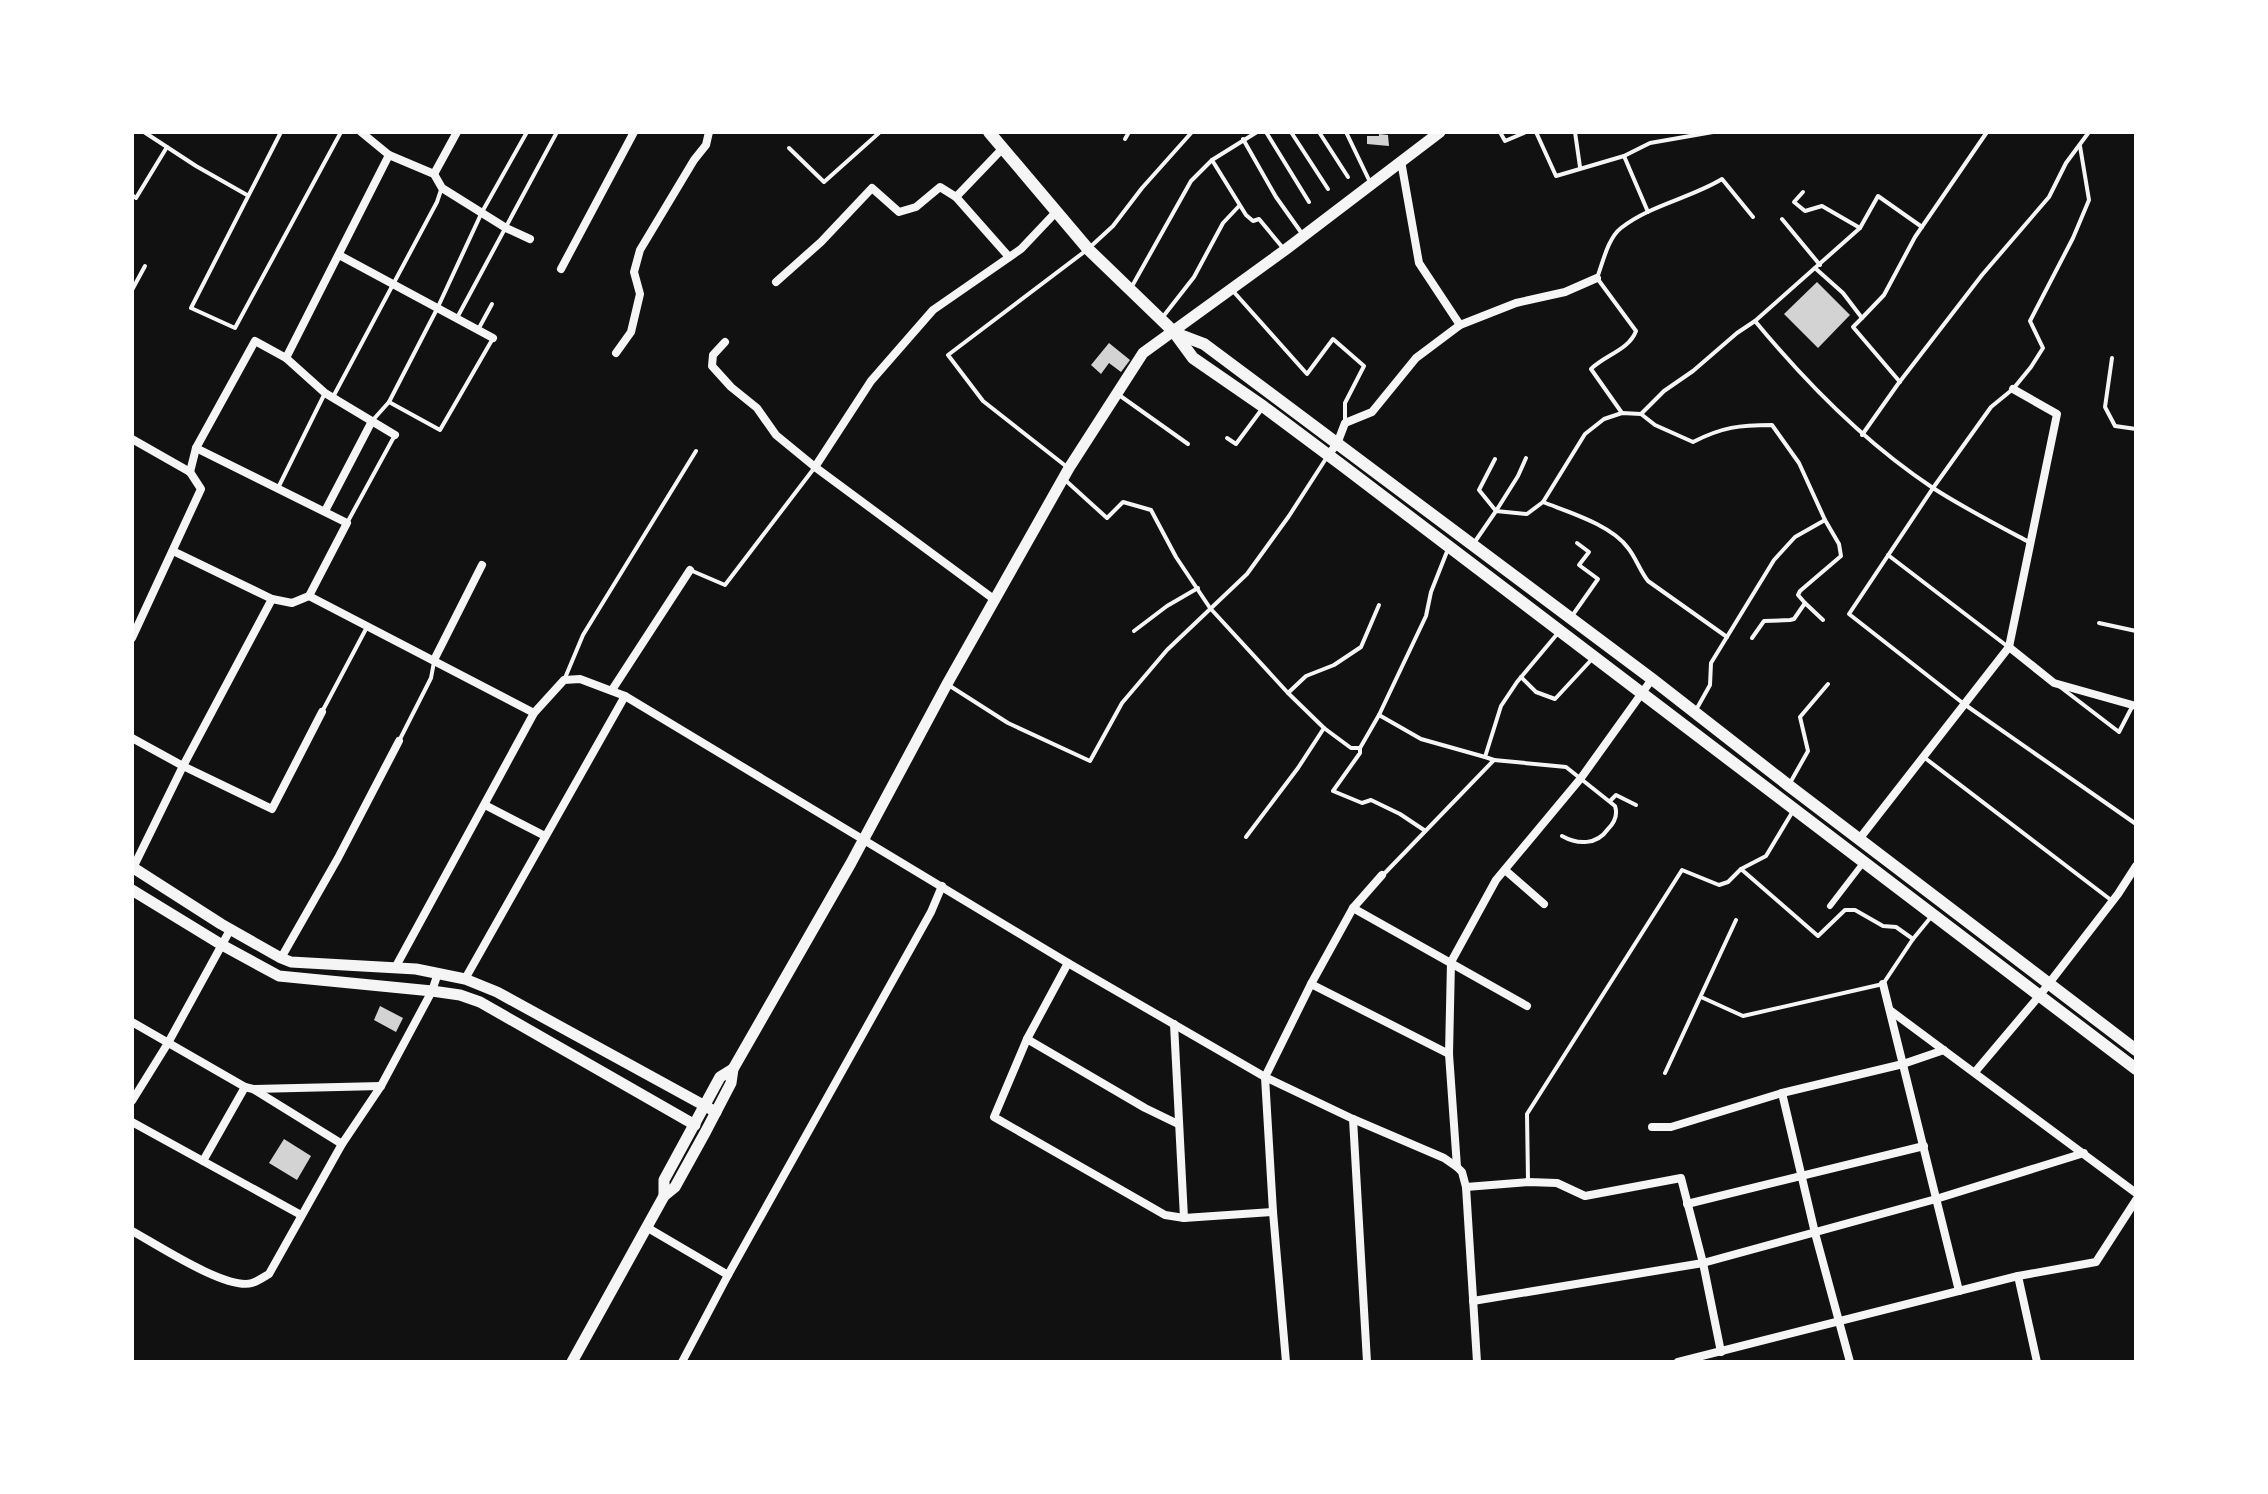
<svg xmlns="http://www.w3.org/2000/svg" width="2268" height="1494" font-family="'Alegreya Sans',sans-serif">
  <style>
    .building { fill: #d3d3d3 }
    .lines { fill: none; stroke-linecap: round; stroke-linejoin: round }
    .service { stroke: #f5f5f5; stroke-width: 4 }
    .pedestrian { stroke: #f5f5f5; stroke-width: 6 }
    .minor { stroke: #f5f5f5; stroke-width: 8 }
    .secondary { stroke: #f5f5f5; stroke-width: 11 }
    .primary { stroke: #f5f5f5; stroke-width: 12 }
  </style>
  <rect width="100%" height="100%" fill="#111"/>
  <g class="building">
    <polygon points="1379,134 1388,135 1389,146 1367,144 1367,136 1379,136"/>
    <polygon points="1817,282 1850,315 1818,348 1784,314"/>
    <polygon points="1109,343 1130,360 1121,372 1109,363 1101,374 1091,365"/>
    <polygon points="380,1006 403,1018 396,1032 374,1020"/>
    <polygon points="284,1139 311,1156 297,1180 269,1163"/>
  </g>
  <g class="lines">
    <g class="service">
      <polyline points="144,132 196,166 247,195"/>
      <polyline points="281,132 191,308 235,328 341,132"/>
      <polyline points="1266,132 1309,202"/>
      <polyline points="1291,132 1328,189"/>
      <polyline points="1319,132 1348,177"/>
      <polyline points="1346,132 1370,182"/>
      <polyline points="1500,132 1505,141 1526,132"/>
      <polyline points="1536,132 1556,176 1624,156 1650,143 1713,132"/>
      <polyline points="1575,132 1580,167"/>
      <polyline points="1125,139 1129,132"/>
      <polyline points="1243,139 1276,197 1303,235"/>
      <polyline points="2080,146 2089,200 2073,238 2030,321 2043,348 2031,367 2013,389 1991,407 1933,488 1849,614 1964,704 2136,824"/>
      <polyline points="789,148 824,182 880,132"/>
      <polyline points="1624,156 1648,212"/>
      <polyline points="1212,160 1246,215 1253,221 1259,219 1283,248"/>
      <polyline points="1803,192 1794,202 1805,211 1822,206 1860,228"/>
      <polyline points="132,195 136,198 167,147"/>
      <polyline points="1782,219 1820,265"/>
      <polyline points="1815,268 1843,293 1862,318 1884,295 1915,237 1987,132"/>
      <polyline points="1131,288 1191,181 1212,160 1257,132"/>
      <polyline points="132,290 145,266"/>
      <polyline points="1233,291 1307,374 1333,339 1364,366 1345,403 1345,421"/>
      <polyline points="458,316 557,132"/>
      <polyline points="1162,318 1194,277 1223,223 1239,206"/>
      <polyline points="1862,318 1853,327 1900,382"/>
      <path d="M1755,321C1807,384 1865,443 1933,488C1964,508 1997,525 2029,542"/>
      <polyline points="479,328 492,304"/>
      <polyline points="2112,358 2105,407 2115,426 2136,429"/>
      <polyline points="1119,395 1188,444"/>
      <polyline points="333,397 437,202 441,190"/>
      <polyline points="389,402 440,430 492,340"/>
      <path d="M1622,413L1591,369C1605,355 1629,350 1636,331L1597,278C1603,262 1608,238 1621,228C1650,205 1691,198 1722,179L1753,217"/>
      <path d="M1641,414L1655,425L1693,442C1722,427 1740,425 1772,425L1799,463L1825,520L1795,537L1774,560L1711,663L1710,685L1696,710"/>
      <polyline points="372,421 389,402 437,309 482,212 527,132"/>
      <polyline points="1862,435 1898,384 1982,275 2049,197 2066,163 2089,132"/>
      <polyline points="1227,438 1236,444 1262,409"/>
      <polyline points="1495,459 1479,490 1496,511 1518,476 1526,458"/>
      <polyline points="1067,467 983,401 948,355 1088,249 1113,226 1142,188 1192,132"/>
      <polyline points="1064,479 1107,518 1123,502 1151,510 1176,557 1210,608 1288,693 1324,728 1351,748 1360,748 1379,715 1426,616 1431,592 1448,549"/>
      <polyline points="278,488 325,393"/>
      <path d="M1543,502C1568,512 1612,525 1628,548C1636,558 1640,571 1648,581L1727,637"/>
      <polyline points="347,523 395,435"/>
      <polyline points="1474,543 1496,511 1527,514 1543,502 1585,434 1604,419 1622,413 1641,414 1664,391 1693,371 1737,333 1755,321 1860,228 1878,196 1922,227"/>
      <polyline points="1888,555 2007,646"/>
      <polyline points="690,570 725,585 815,467"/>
      <polyline points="1805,603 1798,595 1800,591 1841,556 1839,544 1825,520"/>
      <polyline points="1572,616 1598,579 1579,565 1589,552 1577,543"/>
      <polyline points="2099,623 2136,631"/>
      <polyline points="1134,631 1167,606 1198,588"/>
      <polyline points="1752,638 1764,621 1790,620 1794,619 1805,603 1823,620"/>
      <polyline points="1521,677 1536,692 1555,699 1593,658"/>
      <polyline points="565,678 583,635 594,617 696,451"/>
      <polyline points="950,686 1008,723 1090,761 1122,703 1167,650 1247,574 1289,516 1327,457"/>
      <polyline points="2059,686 2119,732 2133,705"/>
      <polyline points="1288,693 1306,676 1334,665 1361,647 1379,605"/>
      <polyline points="323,710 367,627"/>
      <polyline points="1379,715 1421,739 1485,757"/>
      <polyline points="399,741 431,678 434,662"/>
      <polyline points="1360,748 1360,753 1333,791 1362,803 1371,800 1400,814 1424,830"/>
      <polyline points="1925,758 2111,900"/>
      <path d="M1494,760L1566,767L1615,806C1618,815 1615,822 1608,829C1597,845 1578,845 1562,836"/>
      <polyline points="1790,783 1808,751 1800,717 1828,684"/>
      <polyline points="1610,801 1616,795 1636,805"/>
      <polyline points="1246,837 1298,768 1324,728"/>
      <polyline points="1741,869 1818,936 1845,910 1855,910 1883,926 1896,927 1913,939"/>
      <polyline points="1383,875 1494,760 1485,757 1501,706 1517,682 1558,633"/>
      <polyline points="1701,997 1743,1016 1883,984 1913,939 1931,917"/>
      <polyline points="1665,1073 1736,920"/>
      <polyline points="1528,1180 1527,1114 1682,870 1719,885 1728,882 1741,869 1766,856 1793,811"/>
    </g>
    <polyline class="pedestrian" points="1830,906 1863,863"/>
    <g class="minor">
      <polyline points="389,155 434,174 457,132"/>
      <polyline points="1401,161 1419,263 1460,325"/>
      <polyline points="434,174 442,188 506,228 530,239"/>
      <polyline points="956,197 1009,257"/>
      <polyline points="339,255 493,338"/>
      <polyline points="561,269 634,132"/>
      <polyline points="776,282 821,242 872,188 899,212 916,207 940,187 956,197 1003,148"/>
      <polyline points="725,342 713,355 712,366 731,387 757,408 776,435 815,467 995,600"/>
      <polyline points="616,353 631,332 640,294 634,272 640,250 694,160 706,145 709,132"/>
      <polyline points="286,358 325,393 395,435"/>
      <polyline points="132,439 190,472 201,489 132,638"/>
      <polyline points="196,448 347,523 309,596"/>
      <polyline points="1328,455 1337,444 1345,423 1372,412 1416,358 1460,325 1516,303 1565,292 1597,278"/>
      <polyline points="815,467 871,381 933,310 1021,249 1057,211"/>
      <polyline points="190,472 196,448 255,341 286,358 389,155 361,132"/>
      <polyline points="325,511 372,421"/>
      <polyline points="173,551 272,599 292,603 309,596 534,713"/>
      <polyline points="2009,647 2054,683 2136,706"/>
      <polyline points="434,660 482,565"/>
      <polyline points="612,690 690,570"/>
      <polyline points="132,738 183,766 272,809 322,712"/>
      <polyline points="485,805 545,836"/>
      <polyline points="1860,838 2009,647 2057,414 2013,389"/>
      <polyline points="133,868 183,766 272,599"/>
      <polyline points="1505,870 1544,904"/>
      <polyline points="1353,908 1527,1006"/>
      <polyline points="281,958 338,858 399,741"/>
      <polyline points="1068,963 1027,1039 994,1117 1165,1215 1184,1218 1273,1212"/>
      <polyline points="395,968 534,713 564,680 580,679 625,696 1068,963 1265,1077 1353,1119 1444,1158 1457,1167"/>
      <polyline points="465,979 625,696"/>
      <polyline points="1311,984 1449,1054"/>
      <polyline points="1883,984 1959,1291"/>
      <polyline points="1891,1011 2136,1193"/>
      <polyline points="132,1022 245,1087 253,1089 342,1144"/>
      <polyline points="1174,1024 1184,1218"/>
      <polyline points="1027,1039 1145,1108 1178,1124"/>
      <polyline points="1975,1072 2040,995 2118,894 2136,866"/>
      <polyline points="254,1089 381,1086"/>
      <polyline points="1782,1093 1815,1233 1850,1362"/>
      <polyline points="132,1101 168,1043 230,930"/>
      <polyline points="1353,1119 1367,1362"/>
      <polyline points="132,1122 301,1215"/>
      <polyline points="1652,1127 1671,1127 1782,1093 1903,1064 1944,1050"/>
      <polyline points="203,1161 245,1087"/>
      <polyline points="1466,1187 1528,1182 1557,1183 1585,1196 1681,1178 1703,1263 1721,1352"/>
      <polyline points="1687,1204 1924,1146"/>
      <polyline points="648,1228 728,1275"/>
      <path d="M132,1231C156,1244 227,1291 252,1283C258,1281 264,1277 269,1274L342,1144L381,1086L432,991L438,973"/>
      <polyline points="2018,1276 2037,1362"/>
      <polyline points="1473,1301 1703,1263 1936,1199 2084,1153"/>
      <polyline points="682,1362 728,1275 931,912 942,886"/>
      <polyline points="1286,1362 1273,1212 1265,1077 1311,984 1353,908 1382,875"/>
      <polyline points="1477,1362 1466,1187 1462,1172 1457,1167 1449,1054 1451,962 1496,880 1581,778 1652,679"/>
      <polyline points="1678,1362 2018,1276 2096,1262 2136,1200"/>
    </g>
    <g class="secondary">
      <polyline points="132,867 221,924 281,958 291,962 416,969 465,979 497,992 716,1112"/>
      <polyline points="132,890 222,945 279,976 432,991 460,995 480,1002 695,1125"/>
      <polyline points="664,1196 664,1180 720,1077 733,1069"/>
      <polyline points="572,1362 664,1196 675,1187 706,1131 731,1083 733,1069 851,863 947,684 1069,468 1143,353 1285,250 1440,132"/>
    </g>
    <g class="primary">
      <polyline points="989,132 1088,249 1174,332 1193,358 1264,407 1343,466 2136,1069"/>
      <polyline points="1175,333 1204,344 1652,679 1788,785 2136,1050"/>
    </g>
  </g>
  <rect width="2268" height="1494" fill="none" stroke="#ffffff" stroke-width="268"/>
</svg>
